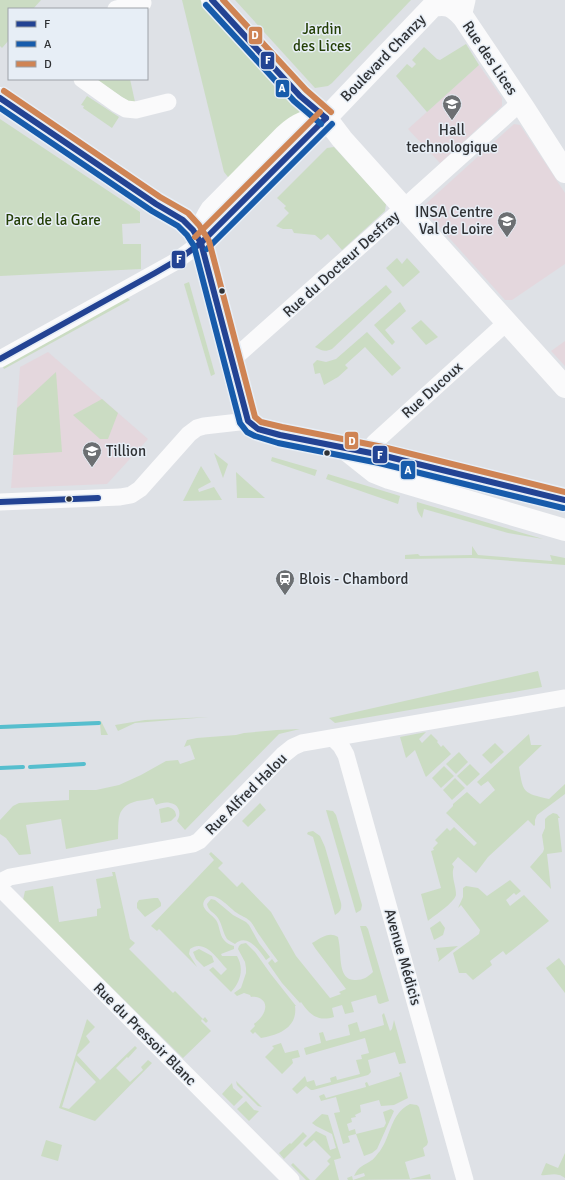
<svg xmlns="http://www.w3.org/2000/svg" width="565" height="1180" font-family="Signika,sans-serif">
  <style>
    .education { fill: #e4d7dd }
    .green { fill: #cbdcc3; fill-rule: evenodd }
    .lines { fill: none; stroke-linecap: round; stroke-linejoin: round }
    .stream { stroke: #56bece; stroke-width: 4 }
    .minor { stroke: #fafafb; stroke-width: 17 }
    .secondary { stroke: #fafafb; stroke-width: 22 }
    .primary { stroke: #fafafb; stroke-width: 22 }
    .bus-1-casing { stroke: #e7eef6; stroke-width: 9 }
    .bus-2-casing { stroke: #e7eef6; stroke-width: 9 }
    .bus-3-casing { stroke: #e7eef6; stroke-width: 9 }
    .bus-1 { stroke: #234393; stroke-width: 6 }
    .bus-2 { stroke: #175bab; stroke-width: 6 }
    .bus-3 { stroke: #cf8454; stroke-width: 6 }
    .bus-dot { fill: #2f3134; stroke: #e7eef6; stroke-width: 1.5 }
    .labels { text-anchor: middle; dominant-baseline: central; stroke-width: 3; stroke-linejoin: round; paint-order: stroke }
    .park-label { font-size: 15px; fill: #243f06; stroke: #e7eef6 }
    .street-label { font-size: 15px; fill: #2f3134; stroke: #e7eef6 }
    .poi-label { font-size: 15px; fill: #2f3134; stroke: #e7eef6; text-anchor: start }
    .line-badge { stroke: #e7eef6; stroke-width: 1.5 }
    .badge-label { font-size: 11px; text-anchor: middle; font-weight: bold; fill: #fff }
  </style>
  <rect width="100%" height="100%" fill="#dee1e6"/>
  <g class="education">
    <polygon points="479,65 502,98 502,106 440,163 408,129"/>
    <polygon points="514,124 520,125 565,193 565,264 512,300 505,300 425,211 425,205 429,201"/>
    <polygon points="565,341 565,366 551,351"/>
    <polygon points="48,352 148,439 107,484 11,488 20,367"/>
  </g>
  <g class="green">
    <polygon points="0,0 41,0 33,9 9,9 9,40 2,48 0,46"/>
    <polygon points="182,0 200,0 300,106 299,122 236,187 224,172"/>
    <polygon points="235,0 411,0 332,83 328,86 315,88"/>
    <polygon points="466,44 479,65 427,112 396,76 407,64 412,68 416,64 412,60 424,47 437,59 440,60"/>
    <polygon points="95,79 130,79 135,102 130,102 125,99"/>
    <polygon points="87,96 119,117 112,128 83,108 84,106 81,105"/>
    <polygon points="0,119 140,212 140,223 122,224 123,244 141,244 141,269 0,276"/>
    <polygon points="334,147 386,204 385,211 342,250 328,234 321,240 315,235 294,233 292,229 283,229 276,226 289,213 284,208 286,206 277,198 327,148"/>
    <polygon points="397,258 402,264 407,258 420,272 403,287 386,268"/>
    <polygon points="189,282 215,374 211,376 184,284"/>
    <path d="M386,285L392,292L332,349C325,352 322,351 315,347Z"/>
    <polygon points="126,297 130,300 4,369 2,365"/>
    <polygon points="400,302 406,311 385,330 395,342 392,345 374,325"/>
    <polygon points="421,320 438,337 426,345 411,328"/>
    <polygon points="367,332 401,368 392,376 365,347 345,365 348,368 338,377 324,385 320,373 315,374 313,364 317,360 326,362 336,359"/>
    <polygon points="56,372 62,452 13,455 17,408"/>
    <polygon points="102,399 118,413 108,439 100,439 73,415"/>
    <polygon points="214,453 228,464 223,478"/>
    <polygon points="272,457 317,470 315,476 271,461"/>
    <polygon points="201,466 211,482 198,489 199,492 214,487 222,500 183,501"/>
    <polygon points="236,472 265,498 237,498"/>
    <polygon points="328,474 400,496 398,504 326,479"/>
    <path d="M417,502L543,539L508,533L424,509L422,518C418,513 416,509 417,502Z"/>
    <polygon points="472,546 478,555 552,561 550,555 565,558 565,565 473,558 405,559 405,555 418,554 420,556 472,555"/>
    <polygon points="538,671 542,687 335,723 329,718"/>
    <polygon points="209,717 135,723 118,731 115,725 145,720"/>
    <polygon points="101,721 108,735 101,735 100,724 0,729 0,726"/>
    <path d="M300,729L279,734L185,830L177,821C182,814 179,804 170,803C166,802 160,803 156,805L153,798C148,800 142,800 137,801C115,807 119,820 118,839L66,849L61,819L26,825L31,854L19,855L6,838L0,834V820L13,806L19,803L69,800V790H96L119,785L141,775L166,761L178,760L180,764L195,759L190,745L184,747L187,740L197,738L236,735L244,733L277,730Z"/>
    <polygon points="426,732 419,739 422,743 431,734 438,741 437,742 441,747 443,745 451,754 426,777 425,775 415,750 406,758 400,737"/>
    <path d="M529,734L531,745H542L519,767C523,793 523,793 549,799L565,784V794L537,815L535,820V825L534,826L528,820L488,857L476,873L458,857L452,864L454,867C452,871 453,877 454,882C455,886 456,891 456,895C454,903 435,915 428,921L421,894L441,888L431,851L434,850L433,848L438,843L435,840L447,828L450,831L454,827L474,846L477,843L446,813L453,806V804L467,792L480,804L495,790L488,781L481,786L477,782Z"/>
    <polygon points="495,743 504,752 491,764 482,755"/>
    <polygon points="459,752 468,762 456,774 446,764"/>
    <polygon points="470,764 480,774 467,786 457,776"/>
    <polygon points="444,766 454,776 441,788 432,778"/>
    <polygon points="455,778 465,788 452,800 443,790"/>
    <polygon points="260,803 266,810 248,827 242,821"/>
    <path d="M168,807C173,808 176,811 176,816L171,821L161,823L159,809Z"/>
    <polygon points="326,810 333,811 336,815 362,905 361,910 356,913"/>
    <polygon points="553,813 557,814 560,818 558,818 562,852 547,854 551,889 530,867 543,852 544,849 542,835 545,828 545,819 548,816"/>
    <path d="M313,831L320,836L325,847L341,903C342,909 340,912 335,915L313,837L307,834L308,832Z"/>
    <path d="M211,852L223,863L218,868L237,887L242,882L271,912L296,956L330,998L341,994L339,992L346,989L315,948L312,943C321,938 329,931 338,937C339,942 340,948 340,953C341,964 341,981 356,980C363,980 368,977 373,972L360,926H366L368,929L389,1001L380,1004L378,1003L376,995L351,1002L354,1012L345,1014L342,1005L332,1008L334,1017C318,1022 310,1015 301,1002L300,1003L282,983L268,963L272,959L275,963L278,961C272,953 266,945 260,936C256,931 254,925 250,921C246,917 241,916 237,913C230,909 212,886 204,901C200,909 212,914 216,920C220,926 219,934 224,940C226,943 230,945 234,946V949L221,954L222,956H237C244,968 241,982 231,992L209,970L213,967L221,975L227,969C218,960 205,938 190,949L189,954L197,967L159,929L157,931L151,926L214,860L209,854Z"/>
    <polygon points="112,872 115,872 130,939 135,943 129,949 173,993 175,991 203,1019 205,1017 208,1021 206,1023 202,1019 201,1021 211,1031 183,1058 23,900 25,891 53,886 59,922 97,916 97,909 101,908 96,879 113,876"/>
    <polygon points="510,880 521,891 516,895 514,893 506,900 510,906 524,895 549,921 506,955 503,951 490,961 492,965 473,980 466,973 459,973 453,953 479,934 480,930 461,905 458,908 463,897 463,888 466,886 478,888 487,896"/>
    <polygon points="154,898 158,898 161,903 161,906 145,917 137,908 137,903 139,900"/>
    <path d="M211,899L215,900L233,915L246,922L249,925L259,943L270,957L266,960C260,951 247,932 235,944C232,942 229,941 227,939C223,933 222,924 218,918C214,912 208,911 207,904Z"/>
    <polygon points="440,921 445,928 443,935 434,940 430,928"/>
    <path d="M246,943L255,952L270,973L296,1006H295C298,1028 278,1035 261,1038L255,1032L253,1034L250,1031L255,1026L254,1024C259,1020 264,1015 265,1009C267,1000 258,996 251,997L250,995L244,993L237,996L234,993L241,988L246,973V968L245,962L238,949L239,946L241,944Z"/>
    <polygon points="458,946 438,962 439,959 436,948"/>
    <polygon points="199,949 212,956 214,962 204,967 196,959 193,952"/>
    <polygon points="559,958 565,966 565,993 546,968"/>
    <polygon points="384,1013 390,1031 392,1029 394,1020 406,1063 399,1064 395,1052 368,1060 371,1072 368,1075 313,1090 311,1090 306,1086 297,1094 292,1089 305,1076 307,1082 314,1080 316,1086 331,1082 330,1078 336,1076 337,1080 360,1074 356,1060 362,1059 361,1055 369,1053 365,1038 306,1055 304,1048 321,1043 319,1033 323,1032 326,1041 350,1035 348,1025 357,1022 360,1032 384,1025 382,1015"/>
    <path d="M87,1019L95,1027L86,1036L90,1042L77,1055L100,1080L135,1046L137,1048L128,1058L127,1057L116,1068L130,1082L143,1070L141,1067L148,1060L152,1063L95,1121L59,1108ZM76,1061L96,1082L69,1109L62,1107Z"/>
    <polygon points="281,1043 285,1053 298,1050 300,1057 292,1059 293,1063 282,1074 265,1057 274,1048 272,1046"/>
    <polygon points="401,1072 408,1098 394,1105 381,1106 379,1100 360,1105 361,1112 355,1115 356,1117 351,1118 352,1122 347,1124 349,1131 355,1129 356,1134 384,1127 386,1123 383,1112 391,1109 394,1111 377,1149 372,1153 364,1156 356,1134 348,1136 350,1142 343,1144 334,1113 340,1112 336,1097 321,1101 319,1096 324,1094 326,1098 366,1087 365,1083 367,1082 369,1086 400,1076 399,1073"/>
    <polygon points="236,1081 262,1107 258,1106 237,1085"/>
    <polygon points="232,1083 233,1088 243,1097 234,1106 222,1094"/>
    <polygon points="246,1101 254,1110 259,1111 249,1121 237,1109"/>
    <path d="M410,1104L417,1105L419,1107L428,1142L427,1145L423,1148L425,1156L405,1162L410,1179L430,1174L431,1179L348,1180L347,1178L352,1176L353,1180L365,1176L364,1173L354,1176C359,1165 364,1166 372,1160C374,1159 378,1153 380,1151C391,1136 390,1114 410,1104Z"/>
    <polygon points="322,1114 328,1115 341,1158 334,1160 339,1180 315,1180 330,1164 327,1161 331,1157 314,1140 306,1147 303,1144 316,1131 326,1136 330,1150 336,1148 332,1134 316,1126 312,1123"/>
    <polygon points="303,1132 307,1136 284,1159 279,1153 290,1143 291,1144"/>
    <polygon points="46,1140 62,1145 58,1161 41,1156"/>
    <path d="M565,1153V1178C563,1177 561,1175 559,1175C553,1173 546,1176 541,1175L546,1163L558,1168Z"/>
    <polygon points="293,1163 310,1180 306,1180 291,1165"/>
  </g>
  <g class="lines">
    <g class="stream">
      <polyline points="0,727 99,723"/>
      <polyline points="30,767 84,764"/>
      <polyline points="0,768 23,767"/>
    </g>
    <g class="minor">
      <polyline points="116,9 143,3"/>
      <polyline points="463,17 467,0"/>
      <polyline points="82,79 117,104 126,109 136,110 168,102"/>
      <polyline points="0,359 173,263 201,243"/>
      <polyline points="232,360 411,201 520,103"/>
      <polyline points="360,460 375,442 507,322"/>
      <polyline points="0,502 120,497 131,495 140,489 189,434 197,428 204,426 248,421"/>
      <polyline points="333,738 341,746 346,755 465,1180"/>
      <polyline points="0,882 10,877 193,844 199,841 283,755 293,747 302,743 565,698"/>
      <polyline points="0,888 291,1180"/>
    </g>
    <g class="secondary">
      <polyline points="326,118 342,139 565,387"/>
      <polyline points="234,209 326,118"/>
      <path d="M201,243C202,229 203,222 211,210L285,135C300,121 307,121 326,118"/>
      <polyline points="345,449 381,455 565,500"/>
    </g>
    <g class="primary">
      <path d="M212,0L300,96L326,118L433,6C447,3 453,6 463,17L524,108L565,172"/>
      <polyline points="0,98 156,204 183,220 193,230 201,243 248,421 253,426 258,429 280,435 345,449 374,472 389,478 565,530"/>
    </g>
    <defs>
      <g id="bus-1">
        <polyline points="212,0 300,96 326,118"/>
        <polyline points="0,98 156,204 183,220 193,230 201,243 248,421 258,429 280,435 381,455 565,500"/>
        <polyline points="0,359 155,273 179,259 201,243 326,118"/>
        <polyline points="0,502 98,498"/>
      </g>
      <g id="bus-2">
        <polyline points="206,5 294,101 321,124"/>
        <polyline points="0,108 152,211 178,226 187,235 194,246 240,423 247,432 255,436 278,443 379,463 563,508"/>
        <polyline points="207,249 332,124"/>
      </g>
      <g id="bus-3">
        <polyline points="223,0 306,90 331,112"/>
        <polyline points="4,91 160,197 188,213 199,225 209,241 255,417 261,422 282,427 383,447 565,492"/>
        <polyline points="195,237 320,112"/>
      </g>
    </defs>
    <use href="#bus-1" class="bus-1-casing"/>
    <use href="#bus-2" class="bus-2-casing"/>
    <use href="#bus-3" class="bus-3-casing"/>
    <use href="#bus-1" class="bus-1"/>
    <use href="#bus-2" class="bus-2"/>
    <use href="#bus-3" class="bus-3"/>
  </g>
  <defs>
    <symbol id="university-pin" viewBox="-11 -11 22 30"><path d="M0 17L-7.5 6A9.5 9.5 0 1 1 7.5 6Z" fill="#6c6f72" stroke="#e7eef6"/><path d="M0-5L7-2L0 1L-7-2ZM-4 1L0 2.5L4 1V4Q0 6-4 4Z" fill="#fff"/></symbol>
    <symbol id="station-pin" viewBox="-11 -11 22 30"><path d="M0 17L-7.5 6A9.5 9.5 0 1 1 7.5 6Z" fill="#6c6f72" stroke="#e7eef6"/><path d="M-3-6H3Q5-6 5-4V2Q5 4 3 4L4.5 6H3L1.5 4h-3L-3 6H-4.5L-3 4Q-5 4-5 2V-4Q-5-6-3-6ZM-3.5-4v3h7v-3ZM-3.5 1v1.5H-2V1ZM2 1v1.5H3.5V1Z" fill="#fff"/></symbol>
  </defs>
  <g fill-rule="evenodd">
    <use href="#university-pin" x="441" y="93" width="22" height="30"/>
    <use href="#university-pin" x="496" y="210" width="22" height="30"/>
    <use href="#university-pin" x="81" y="440" width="22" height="30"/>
    <use href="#station-pin" x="274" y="568" width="22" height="30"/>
  </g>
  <g class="bus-dot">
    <circle cx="222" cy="291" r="3.5"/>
    <circle cx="327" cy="453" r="3.5"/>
    <circle cx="69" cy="499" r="3.5"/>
  </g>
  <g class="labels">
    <g class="park-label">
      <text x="322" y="29">Jardin<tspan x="322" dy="17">des Lices</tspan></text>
      <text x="53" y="220">Parc de la Gare</text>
    </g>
    <g class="street-label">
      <text transform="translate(383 58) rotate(-46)">Boulevard Chanzy</text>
      <text transform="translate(490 58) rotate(56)">Rue des Lices</text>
      <text transform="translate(341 264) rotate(-42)">Rue du Docteur Desfray</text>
      <text transform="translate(432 390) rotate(-42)">Rue Ducoux</text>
      <text transform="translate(246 794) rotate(-45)">Rue Alfred Halou</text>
      <text transform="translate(403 957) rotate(74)">Avenue Médicis</text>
      <text transform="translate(145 1034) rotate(45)">Rue du Pressoir Blanc</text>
    </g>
    <g class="poi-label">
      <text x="452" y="130" text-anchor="middle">Hall<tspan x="452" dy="17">technologique</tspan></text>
      <text x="493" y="212" text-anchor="end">INSA Centre<tspan x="493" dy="17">Val de Loire</tspan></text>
      <text x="106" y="451">Tillion</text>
      <text x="299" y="579">Blois - Chambord</text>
    </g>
  </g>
  <g class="line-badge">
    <rect x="248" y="26" width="15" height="19" rx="4" fill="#cf8454"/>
    <rect x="260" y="51" width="15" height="19" rx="4" fill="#234393"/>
    <rect x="275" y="79" width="15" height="19" rx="4" fill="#175bab"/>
    <rect x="171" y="250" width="15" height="19" rx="4" fill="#234393"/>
    <rect x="344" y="431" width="15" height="19" rx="4" fill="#cf8454"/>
    <rect x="372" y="445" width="16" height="19" rx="4" fill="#234393"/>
    <rect x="400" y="460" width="16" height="20" rx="4" fill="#175bab"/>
  </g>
  <g class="badge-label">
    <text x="255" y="39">D</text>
    <text x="268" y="64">F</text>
    <text x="282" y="92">A</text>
    <text x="179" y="263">F</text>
    <text x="352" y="445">D</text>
    <text x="380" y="459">F</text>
    <text x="408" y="474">A</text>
  </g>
  <rect x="8" y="8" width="140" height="72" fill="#e7eef6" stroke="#9da2a8"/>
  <rect x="16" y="21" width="20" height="6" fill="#234393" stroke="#9da2a8"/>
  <text x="44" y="28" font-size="12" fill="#2f3134">F</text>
  <rect x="16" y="41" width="20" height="6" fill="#175bab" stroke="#9da2a8"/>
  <text x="44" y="48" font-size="12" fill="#2f3134">A</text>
  <rect x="16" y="61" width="20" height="6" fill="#cf8454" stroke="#9da2a8"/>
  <text x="44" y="68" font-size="12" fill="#2f3134">D</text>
</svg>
